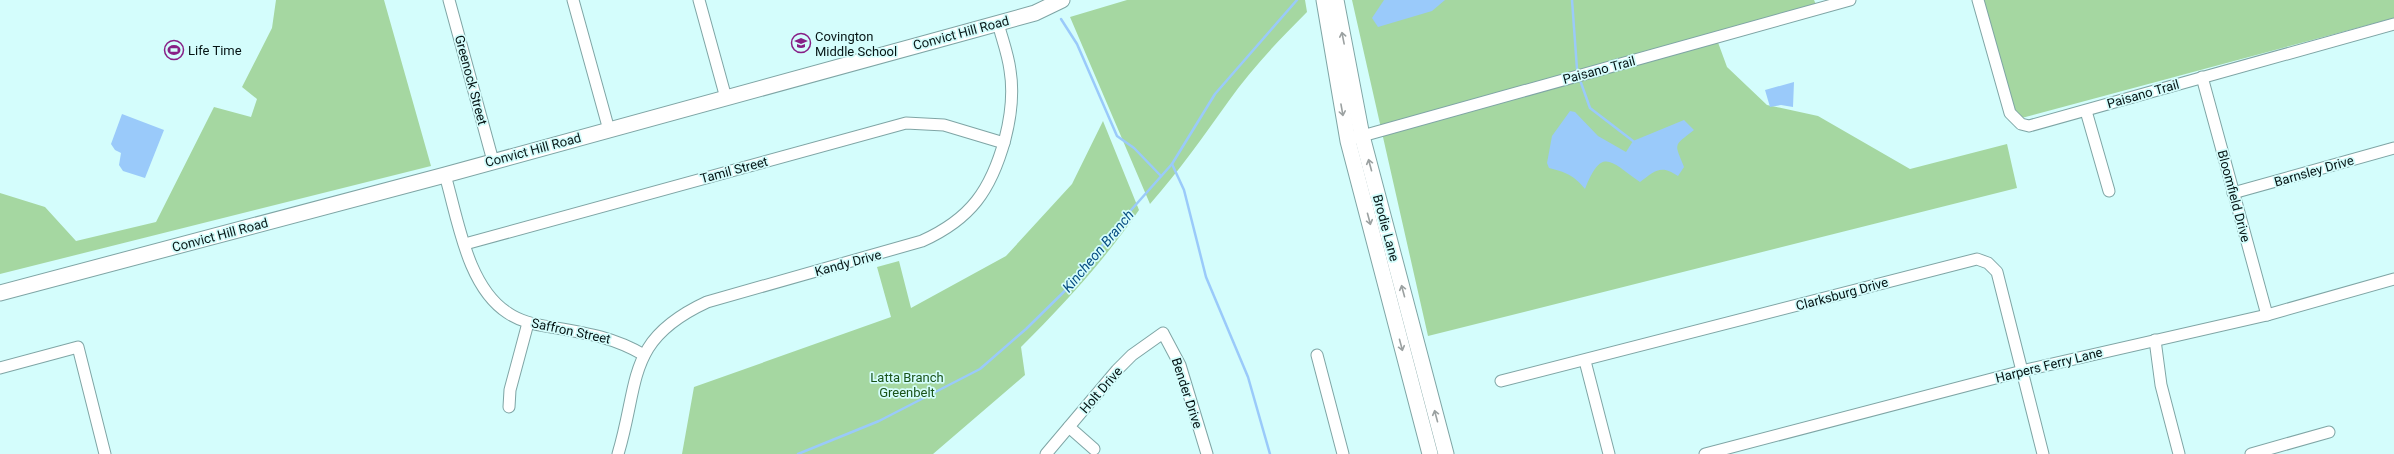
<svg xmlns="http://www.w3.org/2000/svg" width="2394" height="454" font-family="Roboto,sans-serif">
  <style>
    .green { fill: #a5d7a1 }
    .water { fill: #9acafa }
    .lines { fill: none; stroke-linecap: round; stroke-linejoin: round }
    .stream { stroke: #9acafa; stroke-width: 2.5 }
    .street-casing { stroke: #7fa5a5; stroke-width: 13 }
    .secondary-casing { stroke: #7fa5a5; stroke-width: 17 }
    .street { stroke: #fff; stroke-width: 11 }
    .secondary { stroke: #fff; stroke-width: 15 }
    .oneway { stroke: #9ba1a1 }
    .labels { text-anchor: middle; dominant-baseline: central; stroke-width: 3.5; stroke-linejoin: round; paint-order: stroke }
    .street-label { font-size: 13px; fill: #061515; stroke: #d4fdfc }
    .poi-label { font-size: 13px; fill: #061515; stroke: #d4fdfc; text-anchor: start }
    .park-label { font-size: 13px; fill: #195318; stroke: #d4fdfc }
    .water-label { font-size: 14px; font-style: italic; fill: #064c81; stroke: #d4fdfc }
  </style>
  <rect width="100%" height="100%" fill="#d4fdfc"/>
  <g class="green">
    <polygon points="276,0 384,0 431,166 0,274 0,193 45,207 76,241 156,222 214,107 251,117 257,99 242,87 272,28"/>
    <path d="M1127,0H1305L1307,12C1279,40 1251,69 1228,102C1203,137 1179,171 1150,204L1070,17Z"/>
    <polygon points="1352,0 1814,0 1818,9 1716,37 1727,67 1767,105 1818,116 1910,169 2007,144 2017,188 1428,336"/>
    <polygon points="1981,0 2394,0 2394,18 2018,119"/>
    <path d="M1103,121L1139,210C1104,261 1064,304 1021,347L1025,375L933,454H682L694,387L891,317L877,267L899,261L911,308L1006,256L1072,184Z"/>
  </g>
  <g class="water">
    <polygon points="1384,0 1445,0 1432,11 1378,27 1372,18"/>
    <polygon points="1794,82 1793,107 1781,105 1770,107 1765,90"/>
    <path d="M1570,111L1575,112L1598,136L1626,152L1633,141L1684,120L1694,130C1672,147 1675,143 1684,167L1678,176C1660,164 1655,171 1640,182C1610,161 1602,146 1585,189C1574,175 1565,172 1549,168L1547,163L1552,136Z"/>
    <polygon points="122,114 164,130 145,178 123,171 119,165 121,153 115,150 111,144"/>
  </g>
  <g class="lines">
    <g class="stream">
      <polyline points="1572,0 1577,69"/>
      <polyline points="1061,19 1077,44 1117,136 1134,148 1161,176"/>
      <polyline points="1580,80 1590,108 1633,141"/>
      <polyline points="1172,164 1184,190 1206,277 1248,377 1270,454"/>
      <polyline points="798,454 879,421 980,369 1026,329 1078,278 1116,227 1172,164 1215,94 1297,0"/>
    </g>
    <defs>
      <g id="street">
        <polyline points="449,0 493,161"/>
        <polyline points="573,0 609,130"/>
        <polyline points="699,0 726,98"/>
        <polyline points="1978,0 2010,113 2021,124 2029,126 2394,24"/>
        <polyline points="2202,77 2267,315"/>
        <polyline points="2086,111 2109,191"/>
        <polyline points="1355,138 1850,0"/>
        <path d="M445,175C458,219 467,287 508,313C521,322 536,325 551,327C586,333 613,337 644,355"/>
        <polyline points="2233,193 2394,148"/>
        <polyline points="465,244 906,123 944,125 1004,143"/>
        <polyline points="2155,340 2161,385 2179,454"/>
        <polyline points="1317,355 1343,454"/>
        <polyline points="1585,361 1609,454"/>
        <polyline points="0,368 78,347 105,454"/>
        <polyline points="1501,381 1977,259 1988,263 1997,272 2043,454"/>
        <polyline points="509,407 510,390 528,323"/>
        <polyline points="1069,427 1094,449"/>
        <path d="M618,454C640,381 625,340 707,302L922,241C971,219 991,190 1005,139C1011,116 1014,94 1010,70C1008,54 1002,39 998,23"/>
        <polyline points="1046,454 1117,370 1132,355 1163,333 1180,365 1207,454"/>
        <polyline points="1705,454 2030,369 2267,315 2394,279"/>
        <polyline points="2251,454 2329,432"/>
      </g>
      <g id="secondary">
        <polyline points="1324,0 1348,141 1430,454"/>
        <polyline points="1336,0 1362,136 1446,454"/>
        <polyline points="0,293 445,175 981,28 1035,13 1062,0"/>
      </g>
    </defs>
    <use href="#street" class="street-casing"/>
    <use href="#secondary" class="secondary-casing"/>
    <use href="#street" class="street"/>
    <use href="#secondary" class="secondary"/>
  </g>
  <defs><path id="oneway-shaft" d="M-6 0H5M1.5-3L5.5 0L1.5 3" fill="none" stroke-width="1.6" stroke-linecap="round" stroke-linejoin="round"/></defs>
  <g class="oneway">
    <use href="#oneway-shaft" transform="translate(1343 38) rotate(-101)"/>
    <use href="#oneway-shaft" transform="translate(1342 110) rotate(80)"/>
    <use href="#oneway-shaft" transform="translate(1370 165) rotate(-105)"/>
    <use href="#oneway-shaft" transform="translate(1369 219) rotate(75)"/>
    <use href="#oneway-shaft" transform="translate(1403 291) rotate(-105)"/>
    <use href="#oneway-shaft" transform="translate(1401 345) rotate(75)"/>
    <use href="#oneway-shaft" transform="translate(1436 416) rotate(-105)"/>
  </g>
  <defs>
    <symbol id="school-ring" viewBox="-11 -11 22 22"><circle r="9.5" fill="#d4fdfc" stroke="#871f86" stroke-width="1.5"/><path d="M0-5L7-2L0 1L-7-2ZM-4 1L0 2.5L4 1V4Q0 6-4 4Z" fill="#871f86"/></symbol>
    <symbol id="stadium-ring" viewBox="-11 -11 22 22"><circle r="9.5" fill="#d4fdfc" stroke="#871f86" stroke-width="1.5"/><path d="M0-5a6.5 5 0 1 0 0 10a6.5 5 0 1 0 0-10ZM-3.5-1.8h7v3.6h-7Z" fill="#871f86"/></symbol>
  </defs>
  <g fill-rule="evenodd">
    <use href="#school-ring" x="790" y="32" width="22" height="22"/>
    <use href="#stadium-ring" x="163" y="39" width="22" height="22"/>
  </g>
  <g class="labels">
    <g class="street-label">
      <text transform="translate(961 33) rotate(-15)">Convict Hill Road</text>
      <text transform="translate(1599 70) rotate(-15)">Paisano Trail</text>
      <text transform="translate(471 80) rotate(75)">Greenock Street</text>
      <text transform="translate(2143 94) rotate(-16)">Paisano Trail</text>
      <text transform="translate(533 150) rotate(-15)">Convict Hill Road</text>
      <text transform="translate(734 170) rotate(-15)">Tamil Street</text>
      <text transform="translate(2314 171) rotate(-16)">Barnsley Drive</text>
      <text transform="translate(2234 196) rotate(75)">Bloomfield Drive</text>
      <text transform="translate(1386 228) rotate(75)">Brodie Lane</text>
      <text transform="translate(220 235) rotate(-15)">Convict Hill Road</text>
      <text transform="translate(848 263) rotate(-15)">Kandy Drive</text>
      <text transform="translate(1842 294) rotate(-15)">Clarksburg Drive</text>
      <text transform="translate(571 331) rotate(12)">Saffron Street</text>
      <text transform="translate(2049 365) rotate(-14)">Harpers Ferry Lane</text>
      <text transform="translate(1101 390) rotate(-49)">Holt Drive</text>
      <text transform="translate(1187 393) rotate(72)">Bender Drive</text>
    </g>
    <g class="poi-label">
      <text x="815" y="36">Covington<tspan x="815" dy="15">Middle School</tspan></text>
      <text x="188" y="50">Life Time</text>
    </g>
    <g class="park-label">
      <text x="907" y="377">Latta Branch<tspan x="907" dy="15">Greenbelt</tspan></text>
    </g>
    <g class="water-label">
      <text transform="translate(1098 251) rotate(-50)">Kincheon Branch</text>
    </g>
  </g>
</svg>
